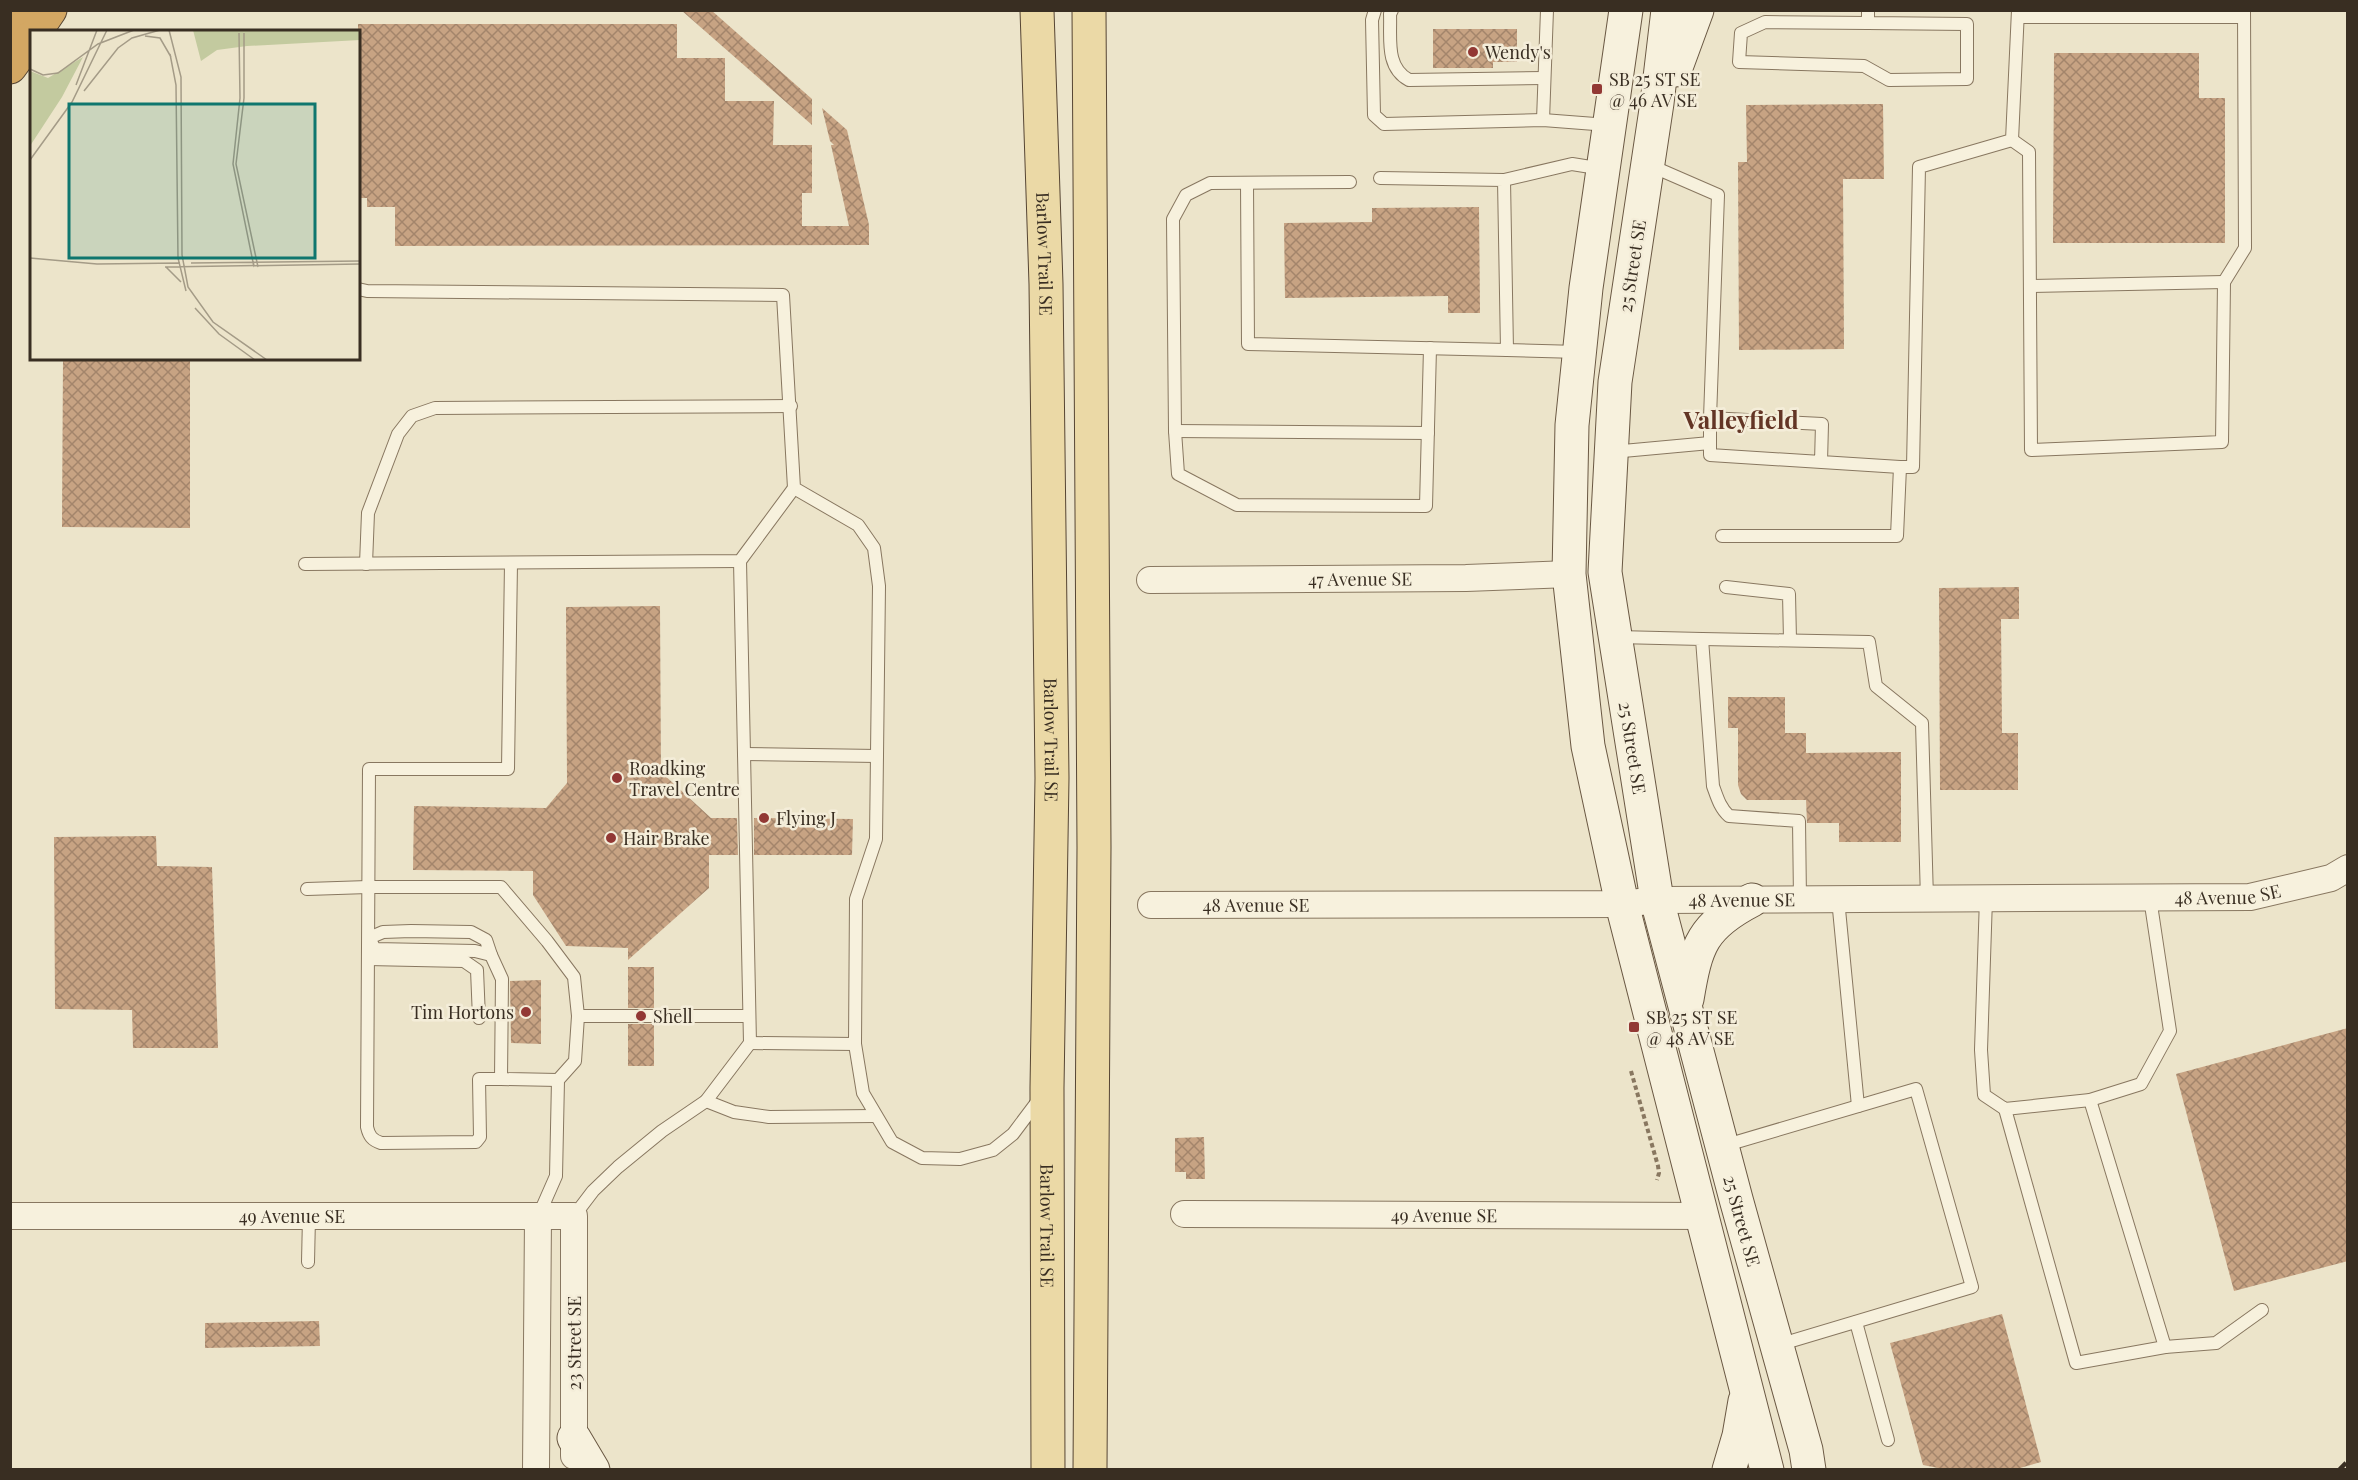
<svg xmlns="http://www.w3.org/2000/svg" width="2358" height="1480" font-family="'Playfair Display',serif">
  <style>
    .building { fill: url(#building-cross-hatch) }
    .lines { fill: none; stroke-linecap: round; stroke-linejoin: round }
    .lane-casing { stroke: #887760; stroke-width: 14 }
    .street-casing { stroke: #887760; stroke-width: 28 }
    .secondary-casing { stroke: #6a5843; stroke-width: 35 }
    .primary-casing { stroke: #564533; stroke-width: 35 }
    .highway-casing { stroke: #564533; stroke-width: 35 }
    .path { stroke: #887760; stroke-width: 4; stroke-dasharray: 4.5 3; stroke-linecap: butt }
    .lane { stroke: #f7f1dd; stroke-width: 12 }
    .street { stroke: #f7f1dd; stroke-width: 26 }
    .secondary { stroke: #f7f1dd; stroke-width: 33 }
    .primary { stroke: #ebd9a6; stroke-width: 33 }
    .highway { stroke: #d3a763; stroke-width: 33 }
    .rail { stroke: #392e22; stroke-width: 4.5; stroke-dasharray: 10 10; stroke-linecap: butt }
    .poi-dot { fill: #923834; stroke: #f4edd9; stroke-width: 2 }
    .labels { text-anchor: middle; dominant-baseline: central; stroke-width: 5; stroke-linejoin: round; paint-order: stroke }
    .poi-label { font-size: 18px; fill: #392e22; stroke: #f4edd9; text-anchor: start }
    .street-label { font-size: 18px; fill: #392e22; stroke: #f4edd9 }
    .district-label { font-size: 24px; font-weight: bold; fill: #633525; stroke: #f4edd9 }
    .inset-road { fill: none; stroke: #a49b87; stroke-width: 1.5 }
    .view { fill: #0f766e; fill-opacity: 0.15; stroke: #0f766e; stroke-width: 3 }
    .inset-edge { fill: none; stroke: #392e22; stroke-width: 3 }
  </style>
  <defs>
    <pattern id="building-cross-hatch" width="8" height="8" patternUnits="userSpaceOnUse" patternTransform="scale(1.5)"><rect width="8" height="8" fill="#c7a383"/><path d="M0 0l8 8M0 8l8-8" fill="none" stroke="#a3856b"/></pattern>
  </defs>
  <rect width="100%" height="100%" fill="#ece4ca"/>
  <g class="building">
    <polygon points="681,10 711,10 812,99 812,125"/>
    <polygon points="358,24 677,24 677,58 725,58 725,101 774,101 773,145 812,145 812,193 802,193 802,226 849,226 831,145 834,145 830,141 822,108 847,130 869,225 869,245 395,246 395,207 367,207 367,198 358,198"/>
    <polygon points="1433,29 1517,29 1517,62 1493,62 1493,68 1433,68"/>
    <polygon points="2054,53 2199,53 2199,98 2225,98 2225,243 2053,243"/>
    <polygon points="1883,104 1884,179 1843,179 1844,349 1739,350 1738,162 1747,162 1746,105"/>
    <polygon points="1479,207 1480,313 1448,313 1448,296 1285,298 1284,223 1372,222 1372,208"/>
    <polygon points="63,358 190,358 190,528 62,527"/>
    <polygon points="2019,587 2019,619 2001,619 2002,733 2018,733 2018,790 1940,790 1939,588"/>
    <polygon points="660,606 661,772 711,818 737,818 738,855 709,855 709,888 628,960 628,948 566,946 533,895 533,871 413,870 414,806 546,808 567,783 566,607"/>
    <polygon points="1728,697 1785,697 1785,733 1806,733 1806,753 1901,752 1901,842 1839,842 1839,823 1807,823 1806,800 1747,800 1741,794 1738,785 1738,728 1728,728"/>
    <polygon points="754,818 853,819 852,855 754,855"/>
    <polygon points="156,836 157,866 212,867 218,1048 133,1048 132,1010 55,1009 54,837"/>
    <rect x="628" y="967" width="26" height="41"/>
    <polygon points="541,980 541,1044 511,1043 510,981"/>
    <rect x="628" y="1024" width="26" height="42"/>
    <polygon points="2348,1028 2348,1261 2234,1291 2176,1074"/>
    <polygon points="1204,1137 1205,1179 1186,1179 1186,1172 1175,1172 1175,1138"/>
    <polygon points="2002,1314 2041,1462 2013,1470 1948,1470 1923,1465 1890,1343"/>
    <polygon points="319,1321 320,1346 205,1348 205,1323"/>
  </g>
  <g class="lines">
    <defs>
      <g id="lane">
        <polyline points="1375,10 1372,20 1374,115 1384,124 1543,120 1608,125"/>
        <path d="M1392,10L1390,14C1391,38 1385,67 1409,80L1544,78"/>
        <polyline points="1868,10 1868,23 1765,22 1741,33 1739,62 1864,66 1889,80 1967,79 1967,24 1868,23"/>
        <polyline points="2018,17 2244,17"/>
        <polyline points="1543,120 1547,10"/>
        <polyline points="2012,140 2029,152 2031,450 2222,442 2224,282 2245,248 2244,10"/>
        <polyline points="1649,165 1718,195 1710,418"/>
        <polyline points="1380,178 1504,180 1507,350 1578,352"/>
        <polyline points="1504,180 1572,164 1603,169"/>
        <polyline points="1350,182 1210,183 1186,195 1173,219 1175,431 1178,474 1237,505 1426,506 1430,348"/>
        <polyline points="1247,183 1248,344 1507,350"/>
        <polyline points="2030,286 2224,282"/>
        <polyline points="358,289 367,291 783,295 794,488 858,525 874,548 879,586 876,839 856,899 855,1044 750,1043"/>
        <polyline points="1175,431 1428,433"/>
        <polyline points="1612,452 1710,443"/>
        <polyline points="1821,462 1822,424 1710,418 1710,455 1900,467 1913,467 1919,167 2012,140 2018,10"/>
        <polyline points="1722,536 1897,536 1900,467"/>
        <polyline points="305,564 740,561 794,488"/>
        <polyline points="366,564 368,513 398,434 412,416 435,408 791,406"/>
        <polyline points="1726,587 1789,594 1790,640"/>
        <path d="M1617,637L1702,639L1713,786C1717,797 1720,808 1729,816L1799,821L1800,899"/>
        <polyline points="1702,639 1869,642 1876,686 1922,723 1927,899"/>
        <polyline points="744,754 877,756"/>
        <polyline points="307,889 368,887 501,887 547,941 574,977 578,1016 575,1061 558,1080 556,1176 538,1217"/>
        <polyline points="1986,898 1981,1050 1984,1095 2005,1109 2090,1100 2141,1084 2170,1031 2150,898"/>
        <polyline points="1838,899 1858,1106"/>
        <polygon points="411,931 471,932 486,940 491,955 475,951 375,949 369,938 383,932"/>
        <polyline points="491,955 502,979 501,1079 558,1080"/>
        <polyline points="368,959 464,961 477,970 479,1018"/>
        <polyline points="578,1016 749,1016"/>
        <polyline points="855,1044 863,1093 892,1142 922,1158 960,1159 993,1150 1013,1134 1040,1098"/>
        <path d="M501,1079H479L480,1137L476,1142L381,1143C372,1140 369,1136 367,1127L369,769H508L511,563"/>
        <polyline points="706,1101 734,1112 769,1117 876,1116"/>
        <polyline points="2005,1109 2076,1363 2165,1347 2090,1100"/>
        <polyline points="1723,1146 1916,1089 1972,1287 1778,1345"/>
        <polyline points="574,1216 593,1191 618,1167 662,1131 706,1101 750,1043 740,561"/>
        <polyline points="308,1262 309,1217"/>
        <polyline points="1856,1322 1888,1440"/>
        <polyline points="2165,1347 2216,1343 2262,1310"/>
      </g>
      <g id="street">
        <path id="s1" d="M1150,580L1466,578L1569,574"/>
        <path id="s2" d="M1151,905L1622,904L1657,900L2250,897L2331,878L2348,868"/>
        <path id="s3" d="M1184,1214L1703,1216"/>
        <path id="s4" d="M10,1216H574V1456"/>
        <polyline points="536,1470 538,1217"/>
      </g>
      <g id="secondary">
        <polyline points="1626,10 1586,288 1572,425 1569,574 1588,746 1622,904 1767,1470"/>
        <path id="s5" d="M1668,10L1657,103L1615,382L1605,572L1657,900L1736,1199L1806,1450L1809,1470"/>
        <polyline points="1675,70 1697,10"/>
        <path d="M1687,999C1696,945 1702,926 1752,900"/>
        <polyline points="574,1438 593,1470"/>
        <polyline points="1729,1470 1739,1436 1745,1401"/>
      </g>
      <g id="primary">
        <path id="s6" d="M1037,10L1046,284L1052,778L1047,1088L1048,1470"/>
        <polyline points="1089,10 1094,847 1090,1470"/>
      </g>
      <g id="highway">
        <polyline points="10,22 18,10"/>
        <polyline points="35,32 50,10"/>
        <polyline points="10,67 32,37"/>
      </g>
    </defs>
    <use href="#lane" class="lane-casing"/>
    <use href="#street" class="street-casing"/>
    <use href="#secondary" class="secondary-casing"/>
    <use href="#primary" class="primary-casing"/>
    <use href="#highway" class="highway-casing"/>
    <polyline class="path" points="1631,1071 1658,1166 1659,1173 1657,1180"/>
    <use href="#lane" class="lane"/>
    <use href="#street" class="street"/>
    <use href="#secondary" class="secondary"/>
    <use href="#primary" class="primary"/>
    <use href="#highway" class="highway"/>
    <polyline class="rail" points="2339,1470 2348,1461"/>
  </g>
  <g class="poi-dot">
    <circle cx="1473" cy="52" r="6"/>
    <rect x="1591" y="83" width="12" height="12" rx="3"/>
    <circle cx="617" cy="778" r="6"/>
    <circle cx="764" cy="818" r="6"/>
    <circle cx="611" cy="838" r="6"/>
    <circle cx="526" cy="1012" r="6"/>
    <circle cx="641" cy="1016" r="6"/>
    <rect x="1628" y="1021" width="12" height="12" rx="3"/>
  </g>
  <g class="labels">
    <g class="poi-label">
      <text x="1485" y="52">Wendy's</text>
      <text x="1609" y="79">SB 25 ST SE<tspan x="1609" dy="21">@ 46 AV SE</tspan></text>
      <text x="629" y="768">Roadking<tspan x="629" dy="21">Travel Centre</tspan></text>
      <text x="776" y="818">Flying J</text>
      <text x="623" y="838">Hair Brake</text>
      <text x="514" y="1012" text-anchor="end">Tim Hortons</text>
      <text x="653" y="1016">Shell</text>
      <text x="1646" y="1017">SB 25 ST SE<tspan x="1646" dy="21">@ 48 AV SE</tspan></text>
    </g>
    <g class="street-label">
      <text stroke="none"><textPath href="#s6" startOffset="244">Barlow Trail SE</textPath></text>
      <text transform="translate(1632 266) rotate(-81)">25 Street SE</text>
      <text stroke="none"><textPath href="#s1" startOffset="210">47 Avenue SE</textPath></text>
      <text stroke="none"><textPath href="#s6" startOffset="730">Barlow Trail SE</textPath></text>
      <text stroke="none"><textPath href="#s5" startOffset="744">25 Street SE</textPath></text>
      <text stroke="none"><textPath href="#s2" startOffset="1077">48 Avenue SE</textPath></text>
      <text stroke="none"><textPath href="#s2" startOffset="591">48 Avenue SE</textPath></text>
      <text stroke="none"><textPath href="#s2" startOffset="105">48 Avenue SE</textPath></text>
      <text stroke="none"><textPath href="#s4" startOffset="282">49 Avenue SE</textPath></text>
      <text stroke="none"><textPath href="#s3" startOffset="260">49 Avenue SE</textPath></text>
      <text stroke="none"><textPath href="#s5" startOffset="1230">25 Street SE</textPath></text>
      <text stroke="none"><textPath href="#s6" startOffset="1216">Barlow Trail SE</textPath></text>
      <text transform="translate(574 1343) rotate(-90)">23 Street SE</text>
    </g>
    <g class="district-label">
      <text x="1741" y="419">Valleyfield</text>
    </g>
  </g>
  <g transform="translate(30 30)">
    <rect width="330" height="330" fill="#ece4ca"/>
    <path d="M163,0H330V10L217,16L187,20L171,31Z" fill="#c3ca9f"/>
    <path d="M53,27L32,67L0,116V41L18,48Z" fill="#c3ca9f"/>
    <path class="inset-road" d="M139,0L151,47L152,225L158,257L183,292L237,330M209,3L210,68L203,134L224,237M214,3V68L206,134L228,237M115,6L130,8L141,27M140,24L146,55L148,228L156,261M0,39L13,45L28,43L68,14L104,0M46,55L67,0M54,61L88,18L102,8L130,0M0,130L42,72L77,0M0,228L67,234L150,233M161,233L330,231M135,237L330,234M136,237L151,252M165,278L189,304L225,330"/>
    <path class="view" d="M39,74H285V228H39Z"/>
    <rect width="330" height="330" class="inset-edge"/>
  </g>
  <rect width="2358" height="1480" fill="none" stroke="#392e22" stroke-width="24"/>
</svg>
